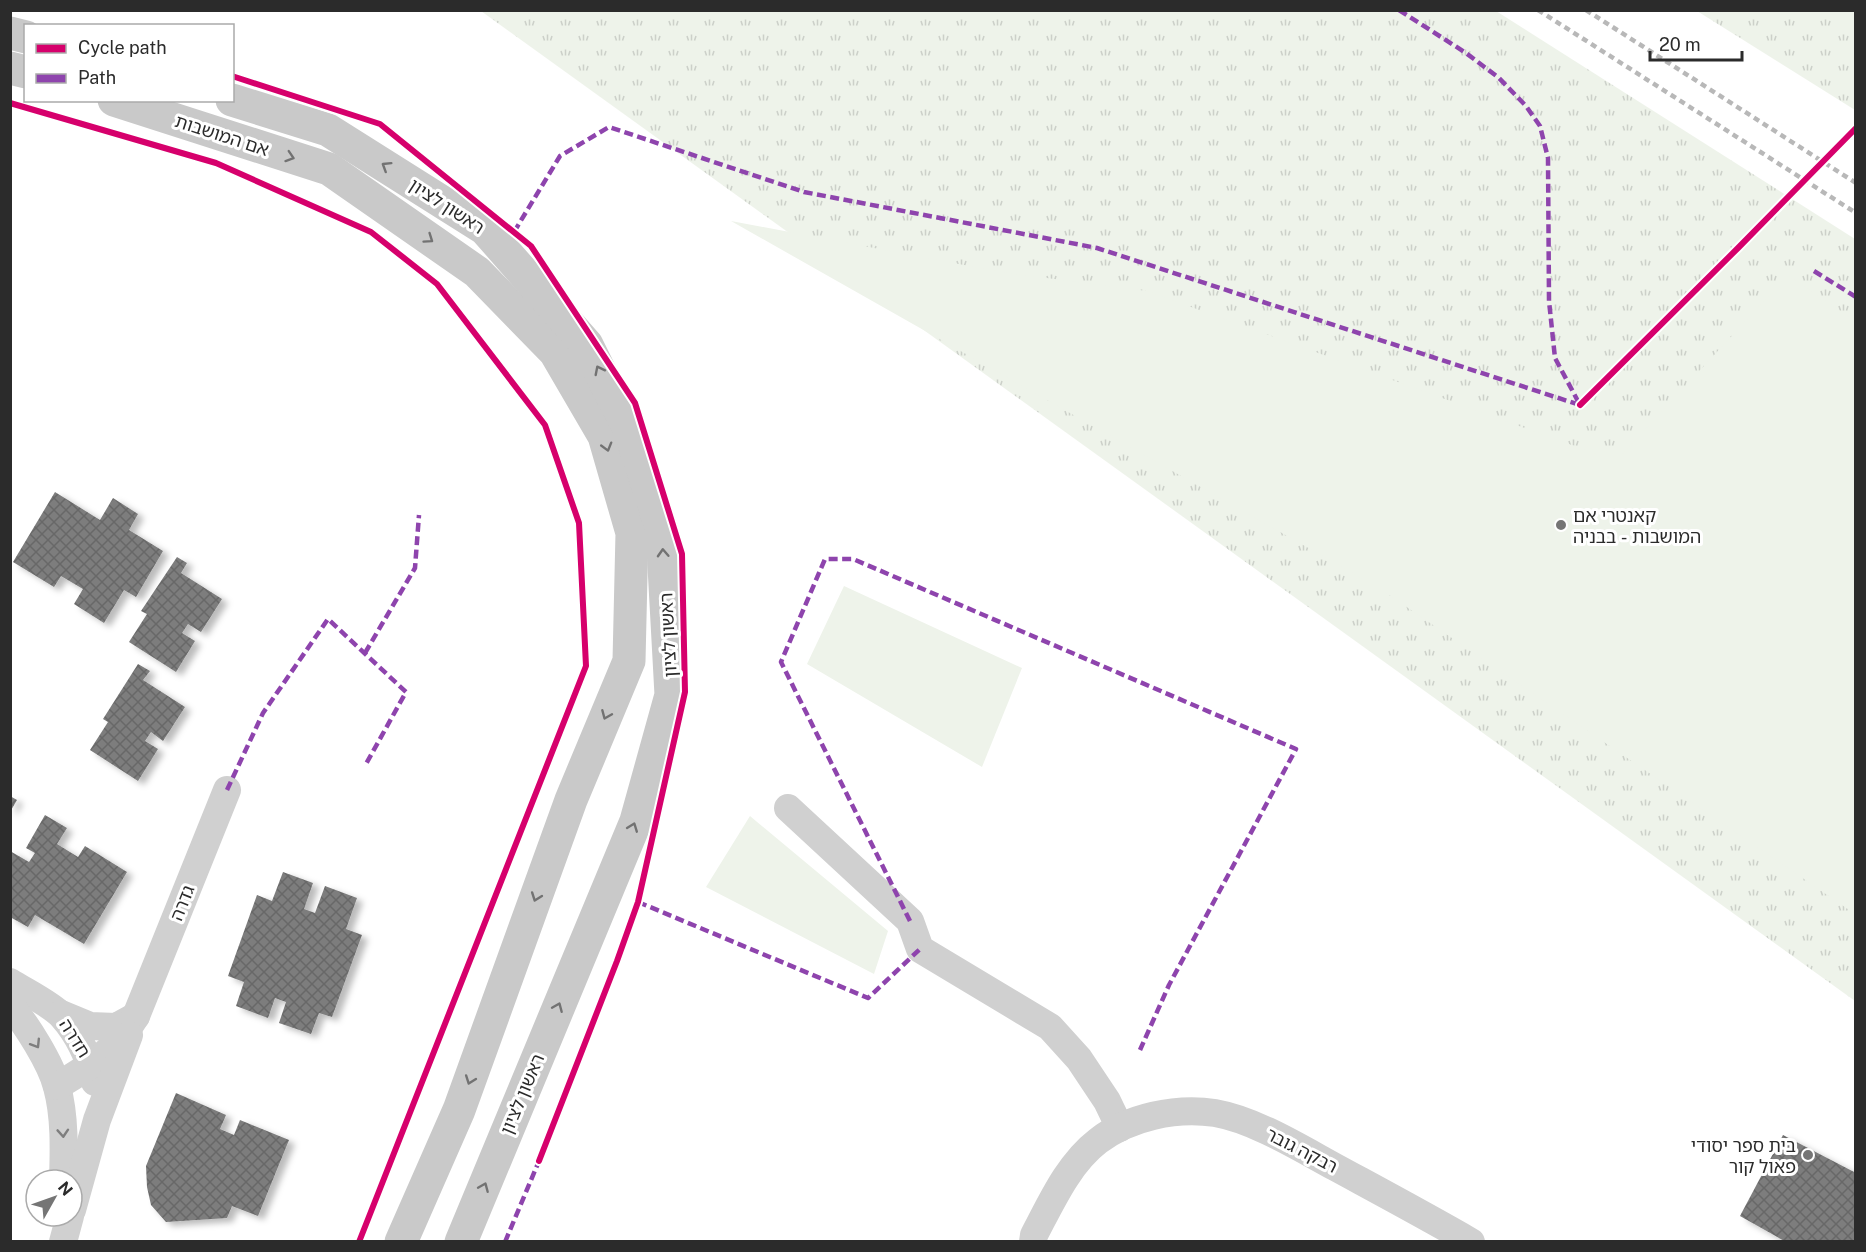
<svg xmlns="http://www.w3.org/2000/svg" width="1866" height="1252" font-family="'Public Sans','Noto Sans Hebrew',sans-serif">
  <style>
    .grass { fill: url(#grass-tufts) }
    .park { fill: #eef3ea }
    .building { fill: url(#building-cross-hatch); filter: url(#shadow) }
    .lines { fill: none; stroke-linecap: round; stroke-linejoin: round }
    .minor { stroke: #d0d0d0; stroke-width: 28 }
    .secondary { stroke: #c9c9c9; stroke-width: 33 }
    .rail { stroke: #b8b8b8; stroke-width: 4.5; stroke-dasharray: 6 4.5; stroke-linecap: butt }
    .quiet { stroke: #8e44ad; stroke-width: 4.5; stroke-dasharray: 9 4.5; stroke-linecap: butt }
    .cycleway-casing { stroke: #fff; stroke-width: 10 }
    .cycleway { stroke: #d6006c; stroke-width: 6 }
    .oneway { stroke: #727272 }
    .oneway2 { stroke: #7e7e7e }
    .poi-dot { fill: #757575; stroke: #fff; stroke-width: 2 }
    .labels { text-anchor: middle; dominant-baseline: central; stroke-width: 6; stroke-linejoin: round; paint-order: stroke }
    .street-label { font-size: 18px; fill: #2b2b2b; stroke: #fff }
    .poi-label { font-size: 18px; fill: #2b2b2b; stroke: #fff; text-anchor: start }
  </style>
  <defs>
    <pattern id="grass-tufts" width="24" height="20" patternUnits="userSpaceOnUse" patternTransform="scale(1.5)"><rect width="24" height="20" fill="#eef3ea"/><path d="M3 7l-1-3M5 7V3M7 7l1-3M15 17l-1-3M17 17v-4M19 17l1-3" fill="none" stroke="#ccd0c9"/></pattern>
    <pattern id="building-cross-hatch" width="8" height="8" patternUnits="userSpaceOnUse" patternTransform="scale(1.5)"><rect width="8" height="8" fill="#7d7d7d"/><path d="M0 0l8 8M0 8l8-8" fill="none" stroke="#676767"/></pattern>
    <filter id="shadow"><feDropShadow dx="6" dy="4" stdDeviation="3" flood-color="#0004"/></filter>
  </defs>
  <rect width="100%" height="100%" fill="#fff"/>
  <g class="grass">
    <polygon points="481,11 1496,11 1855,239 1855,1001"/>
    <polygon points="1697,11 1855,11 1855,110"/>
  </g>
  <g class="park">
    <polygon points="731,221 1001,272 1147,291 1616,461 1788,275 1855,321 1855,914 1379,588"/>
    <polygon points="844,586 1022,668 982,767 807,664"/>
    <polygon points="750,816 888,931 874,974 706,887"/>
  </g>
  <g class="building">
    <polygon points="55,492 100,520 113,498 138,514 129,530 163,551 136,597 124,590 104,623 74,604 83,589 61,576 54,587 13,562"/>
    <polygon points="177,557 187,563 181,573 222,599 201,632 188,624 182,633 195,641 176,672 129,642 147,614 141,611"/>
    <polygon points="138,664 150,671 143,680 185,707 163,741 151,732 145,741 158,749 138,781 90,750 108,722 103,719"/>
    <polygon points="10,796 17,800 10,812"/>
    <polygon points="45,815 67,828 57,844 78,857 85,846 127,872 84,944 35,915 28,927 10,917 10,851 29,862 35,853 26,848"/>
    <polygon points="283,872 313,883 304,909 315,913 325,886 357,898 346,929 362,935 332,1017 319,1013 311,1034 279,1023 286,1002 275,998 268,1018 236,1006 244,982 228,976 257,895 272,901"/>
    <polygon points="176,1093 226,1115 220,1129 234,1135 240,1120 289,1140 258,1216 232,1206 227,1218 166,1222 151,1205 147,1187 146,1166"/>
    <polygon points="1783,1135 1856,1173 1856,1242 1786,1242 1740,1216"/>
  </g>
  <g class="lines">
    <g class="minor">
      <polyline points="788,808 910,921 920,949 1050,1027 1079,1059 1107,1101 1120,1128"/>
      <path d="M10,982C24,991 51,1004 62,1016C79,1035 89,1057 95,1082"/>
      <path d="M10,1005C26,1024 51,1063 57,1087C65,1116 64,1150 63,1180"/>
      <polyline points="61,1014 90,1026 116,1027 136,1016"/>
      <path d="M57,1086C91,1066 115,1051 136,1016L227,790"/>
      <polyline points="72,1210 97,1120 129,1035"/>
      <polyline points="63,1242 70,1216"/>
      <path d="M1033,1242L1034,1235C1051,1203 1068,1164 1098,1141C1129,1117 1176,1107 1215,1113C1255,1120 1300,1148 1335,1167C1381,1192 1426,1216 1471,1242"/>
    </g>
    <g class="secondary">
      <polyline points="10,33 26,37"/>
      <polyline points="10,68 26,72"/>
      <polyline points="114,100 329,169 477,272 555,352 604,436 632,533 629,661 571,800 459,1110 401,1242"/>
      <polyline points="232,100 328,130 485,229 587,345 631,434 662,530 671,695 636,821 461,1242"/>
    </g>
    <g class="rail">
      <polyline points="1538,10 1856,213"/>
      <polyline points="1586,10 1856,183"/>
    </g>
    <g class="quiet">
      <polyline points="1399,10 1466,53 1499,78 1526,106 1540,126 1548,158 1549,301 1555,358 1580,405"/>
      <polyline points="514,232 560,156 609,127 804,192 1097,248 1580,405"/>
      <polyline points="1814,271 1856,297"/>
      <polyline points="365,653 415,568 419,515"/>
      <polyline points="227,790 263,713 328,619 406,692 366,764"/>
      <polyline points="638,902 868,998 920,949"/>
      <polyline points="910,921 781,662 825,559 853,559 1296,749 1169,985 1140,1050"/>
      <polyline points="505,1242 539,1161"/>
    </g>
    <defs>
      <g id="cycleway">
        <polyline points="232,76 380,124 531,246 635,403 682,554 685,692 638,902 617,961 539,1161"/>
        <polyline points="10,103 216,163 371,232 437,284 545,425 579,523 586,666 359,1242"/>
        <polyline points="1580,405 1738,248 1856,128"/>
      </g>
    </defs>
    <use href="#cycleway" class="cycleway-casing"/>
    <use href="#cycleway" class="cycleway"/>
  </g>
  <defs><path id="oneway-chevron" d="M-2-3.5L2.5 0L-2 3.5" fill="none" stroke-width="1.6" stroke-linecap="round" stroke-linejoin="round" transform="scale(1.5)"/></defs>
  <g class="oneway">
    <use href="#oneway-chevron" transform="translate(290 157) rotate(18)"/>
    <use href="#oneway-chevron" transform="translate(386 166) rotate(-148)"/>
    <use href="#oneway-chevron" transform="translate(429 239) rotate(35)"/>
    <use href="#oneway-chevron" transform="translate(599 370) rotate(-117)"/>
    <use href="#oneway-chevron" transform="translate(607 447) rotate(74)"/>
    <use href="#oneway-chevron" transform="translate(663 553) rotate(-93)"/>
    <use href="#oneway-chevron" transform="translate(606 715) rotate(113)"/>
    <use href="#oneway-chevron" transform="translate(633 827) rotate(-69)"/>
    <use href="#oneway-chevron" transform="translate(536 897) rotate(110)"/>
    <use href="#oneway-chevron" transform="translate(558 1007) rotate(-67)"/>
    <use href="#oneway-chevron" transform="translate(470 1080) rotate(110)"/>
    <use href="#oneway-chevron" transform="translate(484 1187) rotate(-67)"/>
  </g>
  <g class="oneway2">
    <use href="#oneway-chevron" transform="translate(36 1044) rotate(58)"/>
    <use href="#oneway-chevron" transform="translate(63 1133) rotate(86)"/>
  </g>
  <g class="poi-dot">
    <circle cx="1561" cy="525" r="6"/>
    <circle cx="1808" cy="1155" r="6"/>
  </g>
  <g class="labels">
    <g class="street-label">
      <text transform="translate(222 135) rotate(18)">אם המושבות</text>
      <text transform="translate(447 206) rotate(33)">ראשון לציון</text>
      <text transform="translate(668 635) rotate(-93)">ראשון לציון</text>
      <text transform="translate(182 903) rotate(-68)">גדרה</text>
      <text transform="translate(75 1038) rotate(58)">חדרה</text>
      <text transform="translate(522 1094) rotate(-67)">ראשון לציון</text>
      <text transform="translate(1302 1150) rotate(27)">רבקה גובר</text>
    </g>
    <g class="poi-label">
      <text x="1573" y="515">קאנטרי אם<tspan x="1573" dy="21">המושבות - בבניה</tspan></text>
      <text x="1796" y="1145" text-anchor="end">בית ספר יסודי<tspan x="1796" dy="21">פאול קור</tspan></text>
    </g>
  </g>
  <rect width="1866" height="1252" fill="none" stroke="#2b2b2b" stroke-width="24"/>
  <rect x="24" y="24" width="210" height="78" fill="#ffffff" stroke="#aaaaaa" stroke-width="1.5"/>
  <rect x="36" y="44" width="30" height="9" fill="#d6006c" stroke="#aaaaaa" stroke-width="1.5"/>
  <text x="78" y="54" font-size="18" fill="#2b2b2b">Cycle path</text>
  <rect x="36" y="74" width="30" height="9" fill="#8e44ad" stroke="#aaaaaa" stroke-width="1.5"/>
  <text x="78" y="84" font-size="18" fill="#2b2b2b">Path</text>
  <g transform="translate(54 1198) rotate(50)"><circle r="28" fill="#ffffff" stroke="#aaaaaa" stroke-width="1.5"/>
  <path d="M0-4.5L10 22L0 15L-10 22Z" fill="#757575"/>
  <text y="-9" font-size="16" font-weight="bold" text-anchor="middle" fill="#2b2b2b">N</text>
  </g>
  <path d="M1650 51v9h92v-9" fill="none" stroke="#2b2b2b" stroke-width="3"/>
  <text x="1659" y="51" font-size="18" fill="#2b2b2b" stroke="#ffffff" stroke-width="4.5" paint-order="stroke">20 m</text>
</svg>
